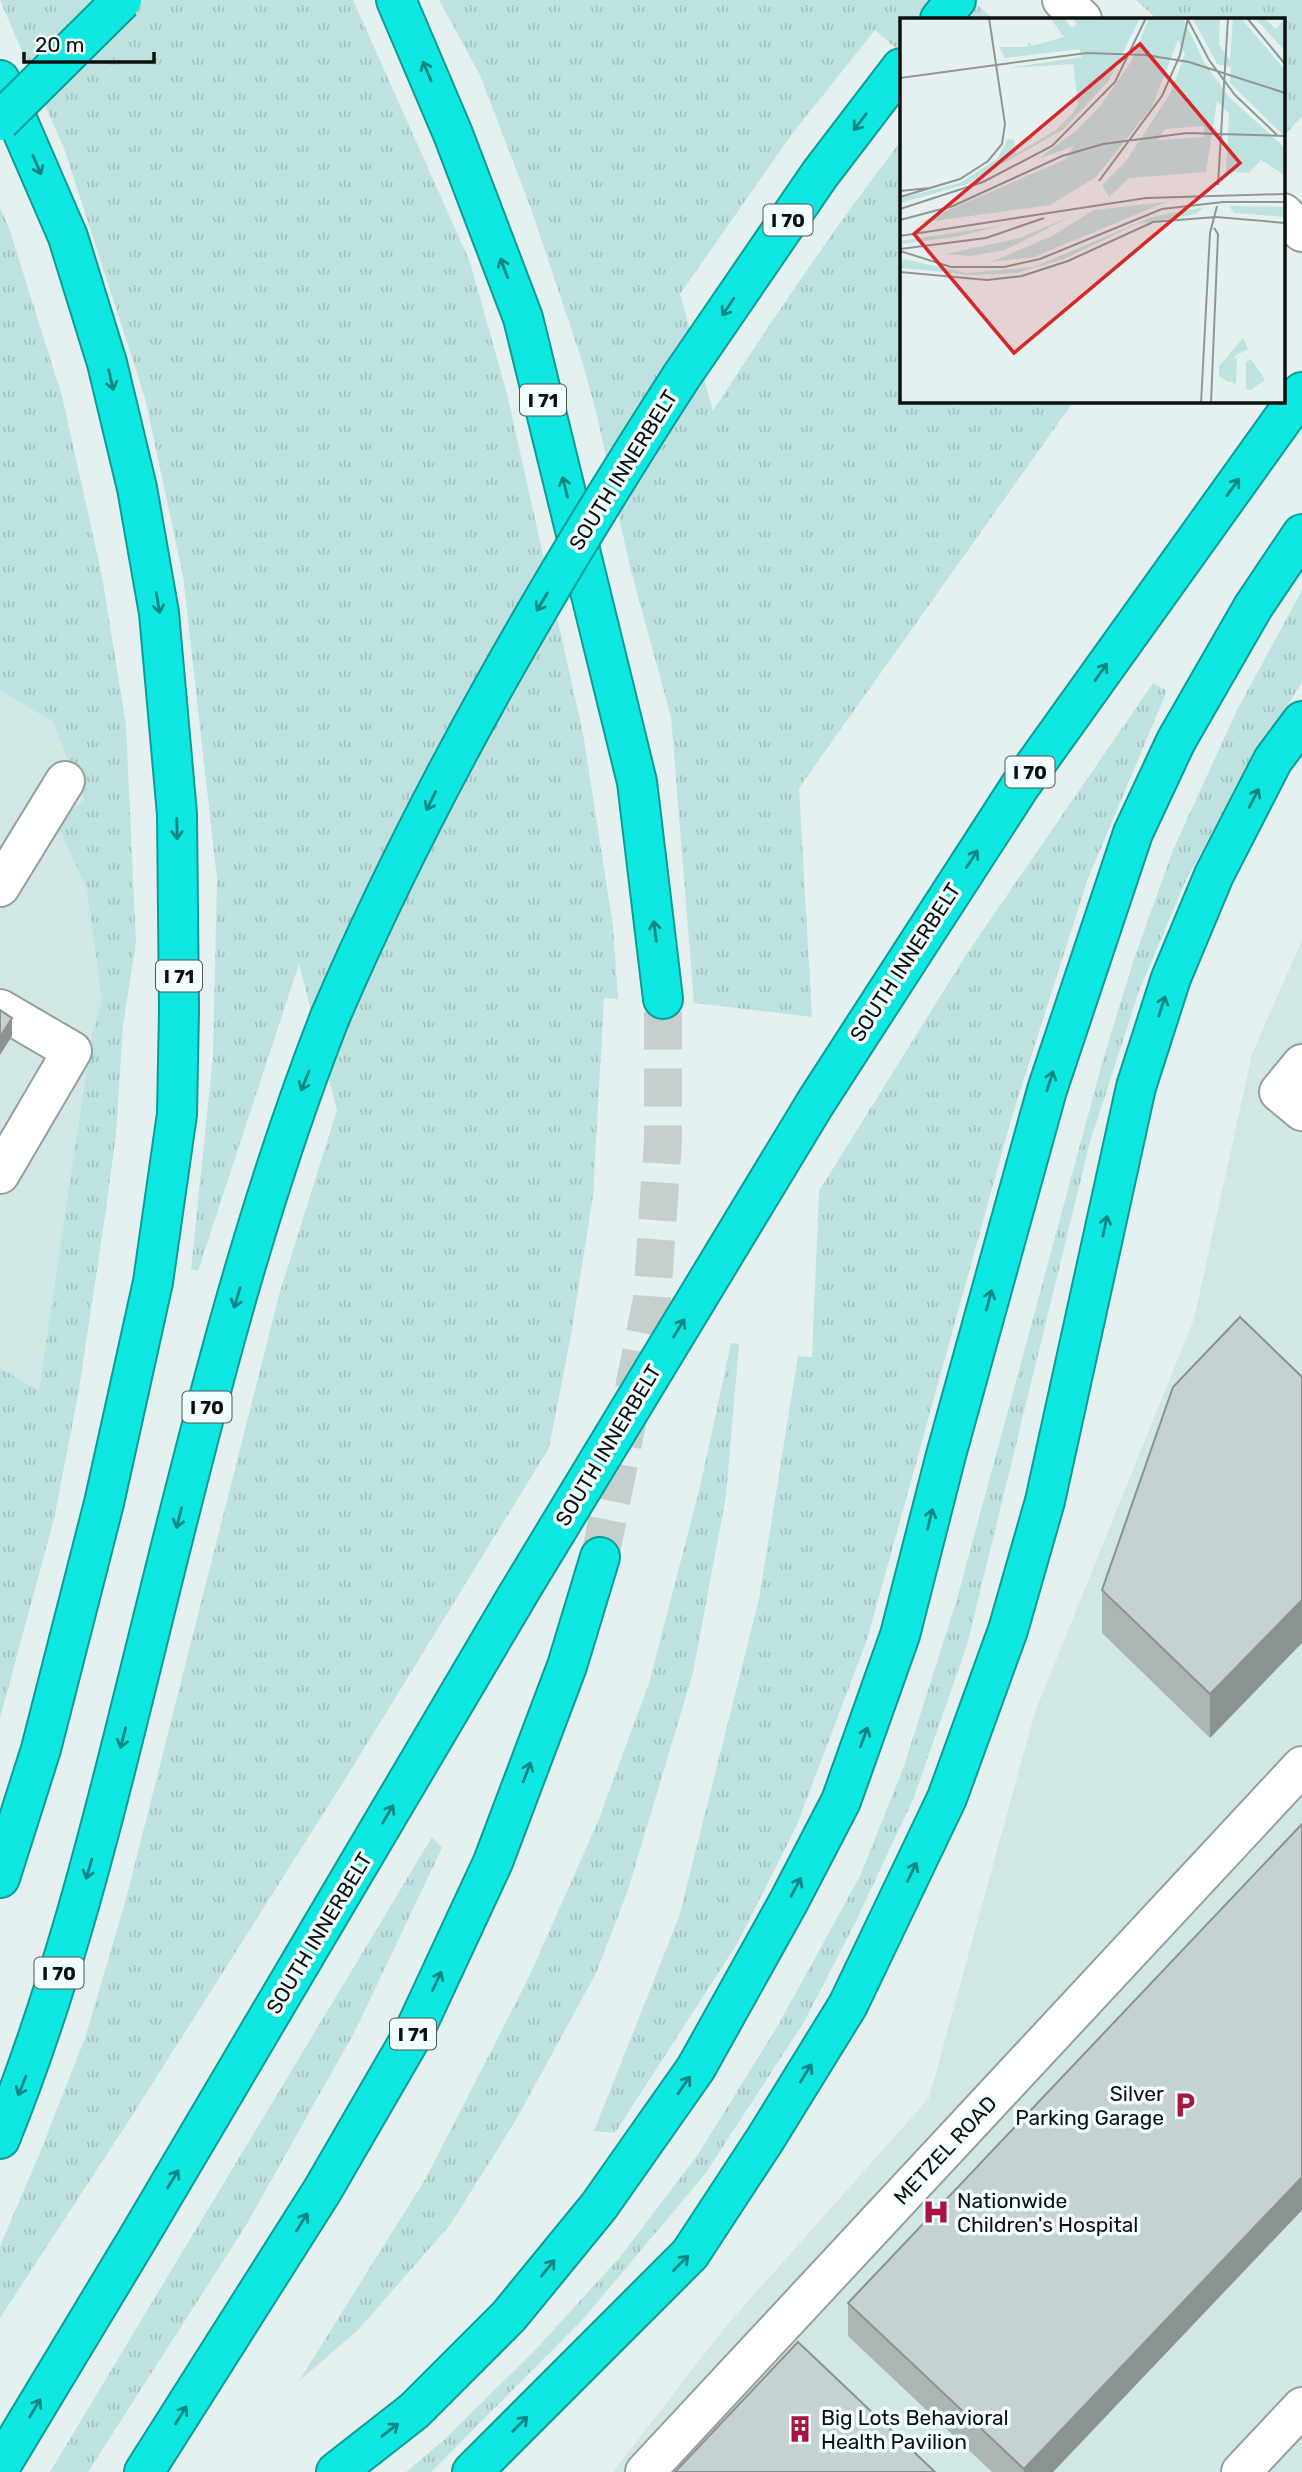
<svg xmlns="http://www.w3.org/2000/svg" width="1302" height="2472" font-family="Rubik,sans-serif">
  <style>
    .built { fill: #d1e7e5 }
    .grass { fill: url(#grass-tufts) }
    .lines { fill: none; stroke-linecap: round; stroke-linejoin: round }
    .highway-tunnel { stroke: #c4cfce; stroke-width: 38; stroke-dasharray: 38 19; stroke-linecap: butt }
    .minor-casing { stroke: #949f9f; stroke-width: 42 }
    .highway-casing { stroke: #0e9c98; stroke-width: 42 }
    .minor { stroke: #fff; stroke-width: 38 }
    .highway { stroke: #0fe7e1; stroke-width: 38 }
    .highway-bridge-casing { stroke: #0e9c98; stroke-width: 42; stroke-linecap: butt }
    .highway-bridge { stroke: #0fe7e1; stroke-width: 38 }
    .wall { fill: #aab5b4 }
    .shaded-wall { fill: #8b9392 }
    .building { fill: #c6d2d1; stroke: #8b9392; stroke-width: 2 }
    .oneway { stroke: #0e8683 }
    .labels { text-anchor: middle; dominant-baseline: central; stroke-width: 7; stroke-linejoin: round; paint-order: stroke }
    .shield { fill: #f2fefd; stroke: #515757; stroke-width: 2 }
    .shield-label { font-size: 19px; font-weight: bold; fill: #0c1010 }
    .street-label { font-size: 21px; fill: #0c1010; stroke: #f2fefd }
    .poi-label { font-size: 21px; fill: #0c1010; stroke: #f2fefd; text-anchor: start }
    .inset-road { fill: none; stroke: #8e9796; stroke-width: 2 }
    .view { fill: #d62828; fill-opacity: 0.15; stroke: #d62828; stroke-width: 3.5 }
    .inset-edge { fill: none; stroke: #0c1010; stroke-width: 3.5 }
  </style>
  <defs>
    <pattern id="grass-tufts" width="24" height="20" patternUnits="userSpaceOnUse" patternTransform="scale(1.75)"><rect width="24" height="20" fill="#bee2e0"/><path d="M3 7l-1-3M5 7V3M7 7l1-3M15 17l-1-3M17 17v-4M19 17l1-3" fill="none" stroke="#a2c1bf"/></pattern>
  </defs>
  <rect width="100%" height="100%" fill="#e5f1f0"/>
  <g class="built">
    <polygon points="0,654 53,722 84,801 116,1133 105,1216 0,1502"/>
    <polygon points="1302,940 1302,2472 613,2472 726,2326 929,2098 1035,1712 1194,1319 1252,1054"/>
  </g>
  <g class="grass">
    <polygon points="0,0 353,0 470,262 507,394 583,733 613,926 618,999 604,998 593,1196 571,1335 549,1448 349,1773 130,2119 0,2318 0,2246 39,2155 85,2038 126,1899 279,1295 337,1110 299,964 198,1271 191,1270 213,1055 217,879 183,576 145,398 65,151"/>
    <path d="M439,0H972L993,19H901V53L875,30L792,134L680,294L713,411C773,318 834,228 901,141V401H1074L799,788L812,1017L694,1003L671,717L630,567L597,416L583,364L530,206L480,75Z"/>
    <polygon points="1136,0 1302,0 1302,116 1284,136 1283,135 1283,19 1157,19"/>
    <polygon points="0,208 9,228 62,396 102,576 126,725 136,942 123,1026 116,1133 105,1216 79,1390 54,1519 0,1718 0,1368 39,1391 92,1033 102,1000 87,890 57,823 84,800 53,722 0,690"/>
    <polygon points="1302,590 1302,682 1242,778 1186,880 1139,991 1090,1142 967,1645 914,1797 856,1921 804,2022 705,2174 585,2317 441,2462 431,2472 406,2472 445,2439 538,2347 620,2257 697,2156 777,2027 860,1876 903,1769 957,1599 1103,1060 1134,959 1173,850 1237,710"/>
    <polygon points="1153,683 1167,691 1087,881 1011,1120 867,1640 796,1827 737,1944 615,2133 594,2131 679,1917 759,1599 798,1356 812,1357 819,1191 966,955"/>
    <polygon points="731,1343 739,1344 726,1496 693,1673 628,1890 596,1973 516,2120 450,2225 357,2331 299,2381 426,2178 528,1979 599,1819 649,1683 700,1487"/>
    <polygon points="432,1837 442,1848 355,2031 245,2227 88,2472 50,2472"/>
  </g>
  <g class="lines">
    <polyline class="highway-tunnel" points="600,1557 652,1299 663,1140 663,999"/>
    <defs>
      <g id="minor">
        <polyline points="1062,0 1082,19"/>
        <polyline points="1283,213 1302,232"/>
        <polyline points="0,887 65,781"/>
        <polyline points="0,1009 72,1051 0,1174"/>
        <polyline points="1302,1064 1279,1092 1302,1111"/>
        <polyline points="645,2472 1302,1766"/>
        <polyline points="1241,2472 1302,2407"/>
      </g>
      <g id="highway">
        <polyline points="396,0 453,134 523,318 637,782 663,999"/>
        <polyline points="940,19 956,0"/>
        <polyline points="0,80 68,237 107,363 137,488 159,613 177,814 179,1010 177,1114 153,1282 104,1503 41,1749 0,1878"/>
        <polyline points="681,377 820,174 901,68"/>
        <polyline points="816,1102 1020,786 1302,392"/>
        <path d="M0,2139C58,1996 97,1845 134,1695C191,1467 244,1236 330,1017"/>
        <polyline points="0,2467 138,2238 517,1596"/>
        <polyline points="144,2472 322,2191 413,2034 493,1862 567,1666 600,1557"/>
        <polyline points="336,2472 414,2411 509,2316 599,2206 696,2068 789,1901 841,1801 900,1635 946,1455 1047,1090 1133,833 1176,741 1253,607 1302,534"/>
        <polyline points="472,2472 690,2254 766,2138 848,2005 947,1798 1008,1630 1045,1501 1136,1087 1171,978 1214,875 1273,760 1302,721"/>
      </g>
    </defs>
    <use href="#minor" class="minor-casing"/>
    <use href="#highway" class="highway-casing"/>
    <use href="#minor" class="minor"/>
    <use href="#highway" class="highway"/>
    <defs>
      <g id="highway-bridge">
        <polyline points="0,121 122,0"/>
        <path d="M330,1017C426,793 549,582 681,377"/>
        <polyline points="517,1596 816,1102"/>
      </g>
    </defs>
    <use href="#highway-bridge" class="highway-bridge-casing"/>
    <use href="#highway-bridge" class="highway-bridge"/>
  </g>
  <g class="wall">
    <polygon points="1302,1377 1210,1738 1102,1633 1102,1590"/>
    <polygon points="1302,2210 1053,2472 992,2472 848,2336 848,2303"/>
  </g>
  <g class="shaded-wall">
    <polygon points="12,1018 12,1036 0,1055 0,1037"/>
    <polygon points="1302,1600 1302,1643 1210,1738 1210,1694"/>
    <polygon points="1302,2177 1302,2210 1053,2472 1024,2472 1024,2469"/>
  </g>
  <g class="building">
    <polygon points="0,1010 12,1018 0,1037"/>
    <polygon points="1240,1317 1302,1377 1302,1600 1210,1694 1102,1590 1173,1387"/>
    <polygon points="1302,1824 1302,2177 1024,2469 848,2303"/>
    <polygon points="798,2342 935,2472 675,2472"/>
  </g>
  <defs><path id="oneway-shaft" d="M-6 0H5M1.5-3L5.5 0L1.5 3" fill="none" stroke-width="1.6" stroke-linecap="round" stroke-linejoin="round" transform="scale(1.75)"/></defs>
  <g class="oneway">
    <use href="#oneway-shaft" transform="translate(427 71) rotate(-113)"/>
    <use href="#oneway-shaft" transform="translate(860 122) rotate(127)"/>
    <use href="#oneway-shaft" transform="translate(37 165) rotate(67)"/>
    <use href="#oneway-shaft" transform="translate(504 268) rotate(-111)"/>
    <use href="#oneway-shaft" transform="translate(728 307) rotate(124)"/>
    <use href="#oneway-shaft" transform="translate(111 380) rotate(77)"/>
    <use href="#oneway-shaft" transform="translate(565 487) rotate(-104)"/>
    <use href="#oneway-shaft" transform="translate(1233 487) rotate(-55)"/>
    <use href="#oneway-shaft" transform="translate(542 602) rotate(121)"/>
    <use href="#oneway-shaft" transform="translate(158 603) rotate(80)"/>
    <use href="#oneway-shaft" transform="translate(1101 672) rotate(-55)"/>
    <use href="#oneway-shaft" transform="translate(1254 798) rotate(-63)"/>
    <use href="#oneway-shaft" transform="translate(431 801) rotate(116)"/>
    <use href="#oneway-shaft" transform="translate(177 829) rotate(89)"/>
    <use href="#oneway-shaft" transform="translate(972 859) rotate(-57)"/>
    <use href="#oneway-shaft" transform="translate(655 931) rotate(-97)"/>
    <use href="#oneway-shaft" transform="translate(1162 1006) rotate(-72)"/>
    <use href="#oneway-shaft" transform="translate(305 1081) rotate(112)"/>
    <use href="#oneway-shaft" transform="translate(1050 1081) rotate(-72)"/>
    <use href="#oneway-shaft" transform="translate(1105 1226) rotate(-78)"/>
    <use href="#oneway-shaft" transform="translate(237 1298) rotate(107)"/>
    <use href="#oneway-shaft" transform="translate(989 1300) rotate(-75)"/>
    <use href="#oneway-shaft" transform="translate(679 1328) rotate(-59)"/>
    <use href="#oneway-shaft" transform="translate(179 1518) rotate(104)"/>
    <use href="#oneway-shaft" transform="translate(930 1519) rotate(-76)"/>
    <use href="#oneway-shaft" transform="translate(864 1737) rotate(-70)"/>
    <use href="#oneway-shaft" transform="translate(123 1738) rotate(104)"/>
    <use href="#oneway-shaft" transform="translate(527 1772) rotate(-69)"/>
    <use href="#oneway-shaft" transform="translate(388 1814) rotate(-59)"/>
    <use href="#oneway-shaft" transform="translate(89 1869) rotate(106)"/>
    <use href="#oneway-shaft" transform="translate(912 1872) rotate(-64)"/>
    <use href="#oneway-shaft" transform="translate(796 1887) rotate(-62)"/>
    <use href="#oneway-shaft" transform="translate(437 1981) rotate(-65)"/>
    <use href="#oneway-shaft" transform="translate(806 2073) rotate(-58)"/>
    <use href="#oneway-shaft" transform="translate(684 2085) rotate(-55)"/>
    <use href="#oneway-shaft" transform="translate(22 2086) rotate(112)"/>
    <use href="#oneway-shaft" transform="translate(173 2179) rotate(-59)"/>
    <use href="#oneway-shaft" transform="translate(302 2222) rotate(-58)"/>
    <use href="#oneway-shaft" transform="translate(681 2263) rotate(-45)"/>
    <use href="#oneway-shaft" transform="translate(548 2268) rotate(-51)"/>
    <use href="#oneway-shaft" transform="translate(35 2408) rotate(-59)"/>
    <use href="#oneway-shaft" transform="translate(181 2415) rotate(-58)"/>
    <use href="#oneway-shaft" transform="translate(520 2424) rotate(-45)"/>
    <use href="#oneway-shaft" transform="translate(390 2430) rotate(-38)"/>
  </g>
  <defs>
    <symbol id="parking-bare" viewBox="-9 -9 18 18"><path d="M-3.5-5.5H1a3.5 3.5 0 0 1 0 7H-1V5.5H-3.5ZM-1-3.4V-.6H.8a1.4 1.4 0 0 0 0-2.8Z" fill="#a91442" stroke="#f2fefd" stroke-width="2.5" paint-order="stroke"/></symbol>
    <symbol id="hospital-bare" viewBox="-9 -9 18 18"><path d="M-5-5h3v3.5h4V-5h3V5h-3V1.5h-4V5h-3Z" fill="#a91442" stroke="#f2fefd" stroke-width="2.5" paint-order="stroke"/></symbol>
    <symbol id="building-bare" viewBox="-9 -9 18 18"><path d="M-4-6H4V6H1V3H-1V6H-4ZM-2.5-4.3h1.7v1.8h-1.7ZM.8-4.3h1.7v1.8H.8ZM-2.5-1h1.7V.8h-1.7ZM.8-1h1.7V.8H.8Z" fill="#a91442" stroke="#f2fefd" stroke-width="2.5" paint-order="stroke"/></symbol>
  </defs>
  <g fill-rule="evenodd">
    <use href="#parking-bare" x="1166" y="2086" width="38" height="38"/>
    <use href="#hospital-bare" x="917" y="2193" width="38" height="38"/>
    <use href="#building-bare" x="781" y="2410" width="38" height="38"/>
  </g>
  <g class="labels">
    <g class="shield">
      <rect x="763.5" y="204.5" width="49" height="31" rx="5"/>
      <rect x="520" y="384.5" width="46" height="31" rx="5"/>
      <rect x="1005.5" y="756.5" width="49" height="31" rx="5"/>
      <rect x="156" y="960.5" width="46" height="31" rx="5"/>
      <rect x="182.5" y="1391.5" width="49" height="31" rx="5"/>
      <rect x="34.5" y="1957.5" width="49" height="31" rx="5"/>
      <rect x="390" y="2018.5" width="46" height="31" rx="5"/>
    </g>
    <g class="shield-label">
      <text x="788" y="220">I 70</text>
      <text x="543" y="400">I 71</text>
      <text x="1030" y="772">I 70</text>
      <text x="179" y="976">I 71</text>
      <text x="207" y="1407">I 70</text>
      <text x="59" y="1973">I 70</text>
      <text x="413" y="2034">I 71</text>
    </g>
    <g class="street-label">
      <text transform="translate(623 470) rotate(-58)">SOUTH INNERBELT</text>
      <text transform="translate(905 962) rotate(-57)">SOUTH INNERBELT</text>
      <text transform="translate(608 1445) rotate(-59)">SOUTH INNERBELT</text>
      <text transform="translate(319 1933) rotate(-59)">SOUTH INNERBELT</text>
      <text transform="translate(945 2150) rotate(-47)">METZEL ROAD</text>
    </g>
    <g class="poi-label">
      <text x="1164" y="2093" text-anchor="end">Silver<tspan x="1164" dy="24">Parking Garage</tspan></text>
      <text x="957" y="2200">Nationwide<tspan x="957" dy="24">Children's Hospital</tspan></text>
      <text x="821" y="2417">Big Lots Behavioral<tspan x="821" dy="24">Health Pavilion</tspan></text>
    </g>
  </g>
  <g transform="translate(900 18)">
    <rect width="385" height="385" fill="#e5f1f0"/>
    <path d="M150,0H164L172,10L177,6L172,0H240L209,62L164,111L67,166L0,185V180L60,165L97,141L108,121L114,122L116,136L156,112L173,95L178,86L173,46L107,50L182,39L179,31L105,40L99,29H128V24L132,28L164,19ZM249,0H283L304,44L329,79L385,130V157L361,142L349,155L326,154L329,96L317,83L306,154L229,160L209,179L202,167L226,143L270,76L285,36L278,22L252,89L196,159L150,187L19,205L164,142L174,128L138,141L176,113L201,87L231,44ZM304,108V119L258,122L265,111ZM320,0L319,27L330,42L333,0H341L385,52V119L330,65L331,49L317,46L293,1ZM364,0L376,11L385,0V33L356,1ZM266,184L134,239L91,244L152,218L194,192ZM304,189L296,196L237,206L164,241L117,255L73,257L0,250L4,241L67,255L134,249L252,199ZM174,197L105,232L71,238L45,236L120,220ZM105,207L55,219L0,226V223ZM343,320L348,331L335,338L330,365L319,358V348Z" fill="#bee2e0" fill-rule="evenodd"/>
    <path d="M329,188L385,189V199L334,195ZM340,337L337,341L336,367L329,362L327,348ZM351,341L365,362L351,372L346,371V344Z" fill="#bee2e0"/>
    <path class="inset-road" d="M347,0L385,46M288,2L309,42L335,77L377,117M96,47L187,35L246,37L289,44L385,75M0,60L96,47M199,163L262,78L280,37L288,0M318,167L328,0M0,173L30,170M0,179L60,161L88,143L102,126L105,106L89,0M0,191L83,164L152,128L215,64L246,0M316,199L385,205M0,202L53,188L162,138L203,126L287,115L385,118M0,218L246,180L385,176M0,231L86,220L144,200M0,233L51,249H104L140,241L262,191L323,184H385M0,254L87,262L122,258L168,243L253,204L316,199M301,385L310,215L317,188M311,385L318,216L314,210"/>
    <path class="view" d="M240,26L340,145L114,335L14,216Z"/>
    <rect width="385" height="385" class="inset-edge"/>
  </g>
  <path d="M24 52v10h130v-10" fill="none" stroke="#0c1010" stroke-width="3.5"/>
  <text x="35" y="52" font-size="21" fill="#0c1010" stroke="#f2fefd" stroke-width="5" paint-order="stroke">20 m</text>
</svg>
